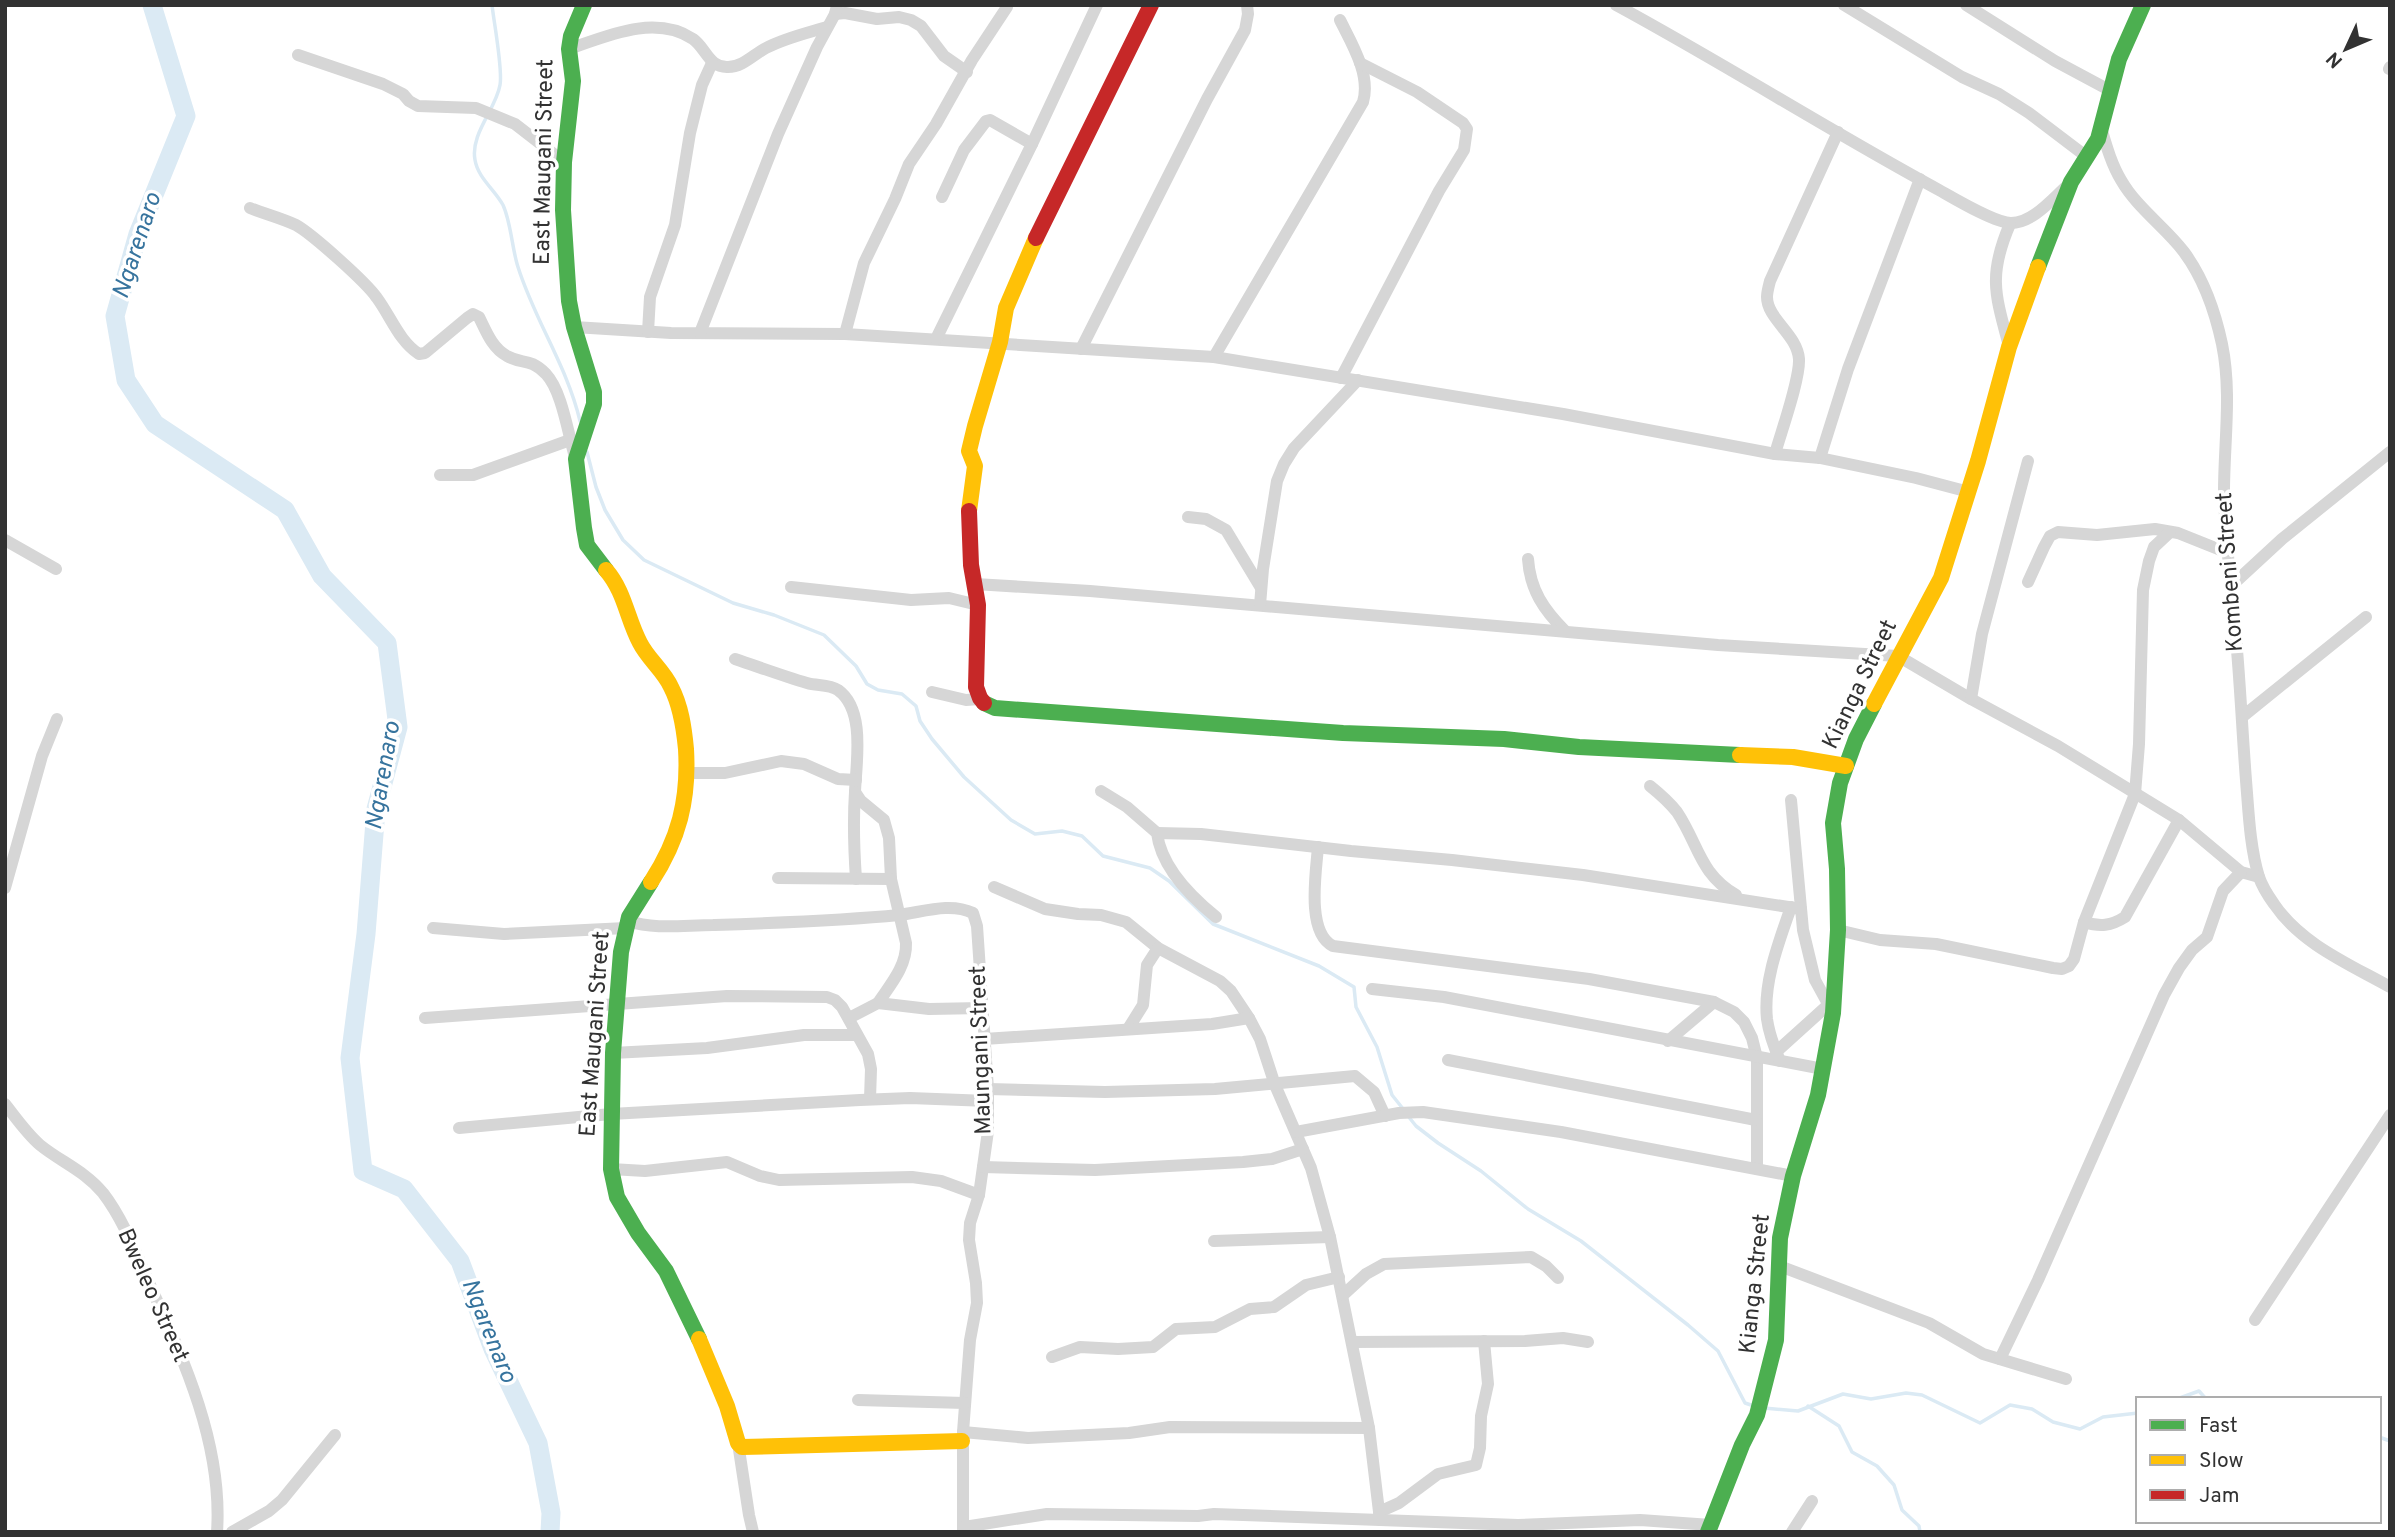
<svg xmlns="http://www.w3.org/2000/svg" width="2395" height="1537" font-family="Overpass,sans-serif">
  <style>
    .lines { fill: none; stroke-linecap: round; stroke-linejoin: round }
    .stream { stroke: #dbeaf4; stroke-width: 3.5 }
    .river { stroke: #dbeaf4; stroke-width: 19 }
    .street { stroke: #d6d6d6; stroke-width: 12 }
    .fast { stroke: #4caf50; stroke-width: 16 }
    .slow { stroke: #ffc107; stroke-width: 16 }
    .jam { stroke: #c62828; stroke-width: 16 }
    .labels { text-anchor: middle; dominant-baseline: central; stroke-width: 7; stroke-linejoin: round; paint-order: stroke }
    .street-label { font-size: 23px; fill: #323232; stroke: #fff }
    .water-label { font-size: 24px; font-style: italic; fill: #37749e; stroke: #fff }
  </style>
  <rect width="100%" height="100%" fill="#fff"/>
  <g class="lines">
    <g class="stream">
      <path d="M492,5C494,23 503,70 500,85C496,109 470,134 475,160C478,178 495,190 503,205C511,222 512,249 518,267C535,321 567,366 580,421"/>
      <polyline points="587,452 596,487 605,510 623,540 644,560 733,603 774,615 824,635 856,666 867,684 878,690 902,694 916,706 920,721 932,739 964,777 1011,820 1035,834 1062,831 1082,836 1103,856 1150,868 1169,881 1213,924 1319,966 1354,987 1356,1007 1377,1047 1392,1095 1404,1110"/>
      <polyline points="1408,1116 1416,1126 1438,1143 1481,1171 1528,1209 1581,1241 1688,1325 1718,1351 1745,1403 1754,1406"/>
      <polyline points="2177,1399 2199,1391 2206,1399"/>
      <polyline points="2299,1399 2319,1399"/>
      <polyline points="1808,1406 1839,1426 1852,1452 1877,1466 1894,1485 1902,1510 1919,1526 1920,1532"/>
      <polyline points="1764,1408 1798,1411 1843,1394 1871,1399 1906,1393 1922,1395 1980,1423 2010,1405 2032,1409 2053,1422 2080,1429 2103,1417 2138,1413"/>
      <polyline points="2379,1437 2390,1441"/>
    </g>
    <polyline class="river" points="152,5 186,116 138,234 115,316 126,380 155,424 285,510 322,576 387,643 398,727 376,809 366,934 350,1058 363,1171 404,1189 460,1261 493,1349 538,1443 551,1513 550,1532"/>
    <g class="street">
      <path d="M1616,5C1725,64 1830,131 1939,190C1955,199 1995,223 2011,223C2033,223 2053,198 2068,185"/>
      <polyline points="1844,5 1962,77 1999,94 2029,113 2087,157"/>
      <polyline points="1966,5 2055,61 2111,91"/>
      <polyline points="835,14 845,13 877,19 899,17 911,20 921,26 944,56 967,72"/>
      <path d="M569,49C607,36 655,14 693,39C706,48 709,68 728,67C743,67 754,54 766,48C785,38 807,33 827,27"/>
      <polyline points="298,55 383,84 403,94 409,101 418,106 476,108 515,124 564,162"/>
      <polyline points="2389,69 2390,67"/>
      <path d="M2102,131C2107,148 2112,165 2121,180C2137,208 2165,227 2184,252C2204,279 2215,311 2222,344C2232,393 2224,442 2224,492C2225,545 2233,597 2237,650C2241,698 2243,745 2247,793C2249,820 2251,851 2259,877C2262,886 2269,897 2274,904C2301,944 2349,964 2390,987"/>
      <polyline points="942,197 964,150 986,121 990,120 1032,144"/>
      <path d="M250,208C265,214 281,218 296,225C312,234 366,282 377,298C391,317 399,341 419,354L425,353L467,318L473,314L479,317C486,331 492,348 507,356C523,365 529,357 546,374C562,391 568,434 575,457"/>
      <polyline points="574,327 671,333 845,334 1214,357 1563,414 1775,454 1820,458 1916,478 1969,492"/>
      <polyline points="648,332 650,297 675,225 690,133 702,85 712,63"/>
      <polyline points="700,333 778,134 817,47 835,14 837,5"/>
      <polyline points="845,334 864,263 895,199 909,164 936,124 972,60 1007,7"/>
      <polyline points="936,339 1032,144 1097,5"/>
      <path d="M2009,346C1995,294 1988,275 2010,224"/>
      <polyline points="1081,349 1207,99 1245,30 1248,14 1247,5"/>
      <path d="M1214,357L1363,102C1371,75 1352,44 1340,20"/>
      <polyline points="1341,378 1439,191 1464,150 1467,129 1463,123 1417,92 1360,63"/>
      <path d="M1775,454C1781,432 1800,380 1799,359C1797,334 1767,319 1767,297C1767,292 1769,285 1770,281L1838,132"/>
      <polyline points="1820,458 1848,369 1920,179"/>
      <polyline points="440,475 473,475 570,440"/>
      <polyline points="1188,517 1206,519 1226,530 1261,588"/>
      <polyline points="5,540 56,569"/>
      <path d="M1528,559C1530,590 1544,610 1565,631"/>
      <polyline points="2028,582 2044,547 2050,536 2058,532 2097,535 2155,529 2178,533 2228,553"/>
      <polyline points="975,584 1090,591 1718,645 1898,656 1971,699 2058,746 2179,820 2241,872 2259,877"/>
      <polyline points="791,587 911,600 949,598 978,605"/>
      <polyline points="2230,587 2282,539 2390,452"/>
      <polyline points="1260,605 1263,569 1277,481 1284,464 1294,448 1358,380"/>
      <path d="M735,659C759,667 783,676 807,683C817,686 829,684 838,690C866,710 856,763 855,792C853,821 854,850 856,879"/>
      <polyline points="932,692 966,700 979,699"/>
      <polyline points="1971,699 1982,634 2028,461"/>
      <polyline points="2242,717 2366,617"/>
      <polyline points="687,773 725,773 781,761 804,764 838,779 856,780"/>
      <path d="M1650,786C1660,794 1669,802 1677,812C1699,845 1699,873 1736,895"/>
      <path d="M1101,791L1127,807L1157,833C1161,867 1190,896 1216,917"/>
      <path d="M855,792L861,801L884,820L889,838L891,879L906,943C907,966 890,985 878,1003"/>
      <polyline points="1791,800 1803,930 1815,980 1833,1013"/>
      <polyline points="1157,833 1201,834 1351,851 1452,860 1583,875 1801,909"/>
      <path d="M1318,847C1316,872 1306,933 1333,946L1589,979L1714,1002L1734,1012L1744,1022L1752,1038L1757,1058V1169"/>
      <polyline points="778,878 891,879"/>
      <polyline points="994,887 1045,909 1078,914 1101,915 1126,922 1158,948 1220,981 1231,991 1249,1018 1260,1039 1275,1085 1311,1168 1330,1237 1369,1428 1380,1520"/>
      <polyline points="5,888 42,756 57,719"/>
      <path d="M628,921C655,930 685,925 713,925C775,923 838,921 899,915C923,912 950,902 973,913L977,926L988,1089V1131L979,1195L970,1223L969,1240L976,1283L977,1303L970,1340L963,1432V1532"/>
      <path d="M2084,922C2100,927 2111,926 2125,917L2179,820"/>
      <polyline points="433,928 504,934 626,928"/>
      <polyline points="1838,930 1880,940 1936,944 2053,968 2062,969 2069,966 2074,959 2084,922 2135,794 2139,744 2143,590 2149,561 2154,547 2170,532"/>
      <polyline points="1372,989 1444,997 1823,1069"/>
      <polyline points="425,1018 727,996 827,997 835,1000 842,1007 868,1054 871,1069 870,1099"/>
      <polyline points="849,1018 878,1003 929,1009 982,1008"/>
      <polyline points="1128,1029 1143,1005 1147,965 1158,948"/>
      <polyline points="984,1039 1212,1024 1249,1018"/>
      <polyline points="1668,1041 1714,1002"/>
      <polyline points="1776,1052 1828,1005"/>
      <polyline points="613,1053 707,1048 804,1035 856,1035"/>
      <polyline points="1448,1060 1756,1120"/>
      <path d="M1780,1061C1774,1047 1769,1034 1767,1019C1763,982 1779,942 1791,907"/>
      <polyline points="988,1089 1105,1092 1215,1089 1355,1076 1374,1092 1385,1116"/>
      <path d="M5,1104C16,1118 27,1134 40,1145C61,1162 85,1171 103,1193C123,1219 136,1253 149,1283C184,1360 223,1445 217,1532"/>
      <polyline points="459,1128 611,1114 860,1100 910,1098 988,1101"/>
      <polyline points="1296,1132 1399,1113 1423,1112 1561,1132 1793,1176"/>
      <polyline points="983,1167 1095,1170 1243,1162 1272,1159 1303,1149"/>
      <polyline points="611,1169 645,1171 727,1162 760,1176 779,1180 912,1177 941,1181 979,1195"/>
      <polyline points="1214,1241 1330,1237"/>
      <polyline points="1777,1265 1929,1323 1983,1354 2066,1379"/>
      <polyline points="1343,1295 1366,1274 1384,1264 1531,1257 1546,1266 1558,1278"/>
      <polyline points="2255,1320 2390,1115"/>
      <polyline points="1352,1342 1525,1341 1563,1338 1588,1342"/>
      <polyline points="1052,1357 1080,1347 1118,1349 1153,1347 1176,1329 1215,1327 1250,1309 1274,1307 1306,1285 1339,1277"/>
      <polyline points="2000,1359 2038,1280 2164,995 2179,968 2192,950 2207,937 2223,891 2241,872"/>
      <polyline points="858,1400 965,1403"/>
      <polyline points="963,1432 1028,1438 1129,1433 1170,1427 1369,1428"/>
      <polyline points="738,1443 749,1515 753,1532"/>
      <polyline points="1379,1512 1399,1503 1438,1474 1476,1465 1480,1448 1481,1416 1488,1384 1484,1341"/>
      <polyline points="964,1527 1047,1514 1198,1516 1214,1514 1518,1525 1640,1520 1711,1525"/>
      <polyline points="232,1532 269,1511 282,1500 335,1435"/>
      <polyline points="1792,1532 1812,1501"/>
    </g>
    <g class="fast">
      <polyline points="584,5 571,36 569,49 573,81 564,162 563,210 569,301 574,327 594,392 594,404 576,459 584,528 587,545 606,570"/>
      <polyline points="2038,267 2071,182 2098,139 2119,59 2143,5"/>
      <polyline points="984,703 995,708 1343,733 1504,739 1579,747 1740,755"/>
      <polyline points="651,882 629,917 621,952 613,1053 611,1169 617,1197 638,1233 666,1271 699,1339"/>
      <polyline points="1708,1532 1742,1445 1757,1415 1776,1340 1780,1238 1793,1176 1818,1095 1833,1013 1838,930 1837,869 1833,823 1840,783 1856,739 1874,704"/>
    </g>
    <g class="slow">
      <polyline points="969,511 975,466 969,451 975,426 1000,342 1006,308 1036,238"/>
      <path d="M606,570C625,592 627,619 640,643C648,659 664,671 671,687C681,706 684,728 686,749C689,800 679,839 651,882"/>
      <polyline points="1874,704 1941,578 1978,461 2009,347 2038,267"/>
      <polyline points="1740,755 1793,757 1846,766"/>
      <polyline points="699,1339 727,1406 738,1443 742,1447 962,1441"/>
    </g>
    <g class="jam">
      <polyline points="1036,238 1151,5"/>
      <polyline points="969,511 971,565 978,605 976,687 980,698 984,703"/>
    </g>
  </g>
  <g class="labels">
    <g class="street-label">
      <text transform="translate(545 162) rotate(-89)">East Maugani Street</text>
      <text transform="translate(2231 572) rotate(-94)">Kombeni Street</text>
      <text transform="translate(1861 685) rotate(-64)">Kianga Street</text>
      <text transform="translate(596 1034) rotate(-86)">East Maugani Street</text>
      <text transform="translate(982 1050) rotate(-92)">Maungani Street</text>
      <text transform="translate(1756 1284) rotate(-84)">Kianga Street</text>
      <text transform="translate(152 1296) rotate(66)">Bweleo Street</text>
    </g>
    <g class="water-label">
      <text transform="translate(138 246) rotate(-72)">Ngarenaro</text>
      <text transform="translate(384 776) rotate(-80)">Ngarenaro</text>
      <text transform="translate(488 1331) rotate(68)">Ngarenaro</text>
    </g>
  </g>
  <rect width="2395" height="1537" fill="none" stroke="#323232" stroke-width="14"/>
  <rect x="2136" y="1397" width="245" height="126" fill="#ffffff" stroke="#adadad" stroke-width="2"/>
  <rect x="2150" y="1420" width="35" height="10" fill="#4caf50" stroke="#adadad" stroke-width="2"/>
  <text x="2199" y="1432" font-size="21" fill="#323232">Fast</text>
  <rect x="2150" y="1455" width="35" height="10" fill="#ffc107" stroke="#adadad" stroke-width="2"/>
  <text x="2199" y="1467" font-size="21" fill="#323232">Slow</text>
  <rect x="2150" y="1490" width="35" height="10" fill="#c62828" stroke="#adadad" stroke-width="2"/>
  <text x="2199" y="1502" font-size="21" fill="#323232">Jam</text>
  <g transform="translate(2346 49) rotate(226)" stroke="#ffffff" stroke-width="5" paint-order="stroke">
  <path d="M0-5L12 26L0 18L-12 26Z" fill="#323232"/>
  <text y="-10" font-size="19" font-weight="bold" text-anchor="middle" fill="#323232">N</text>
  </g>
</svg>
